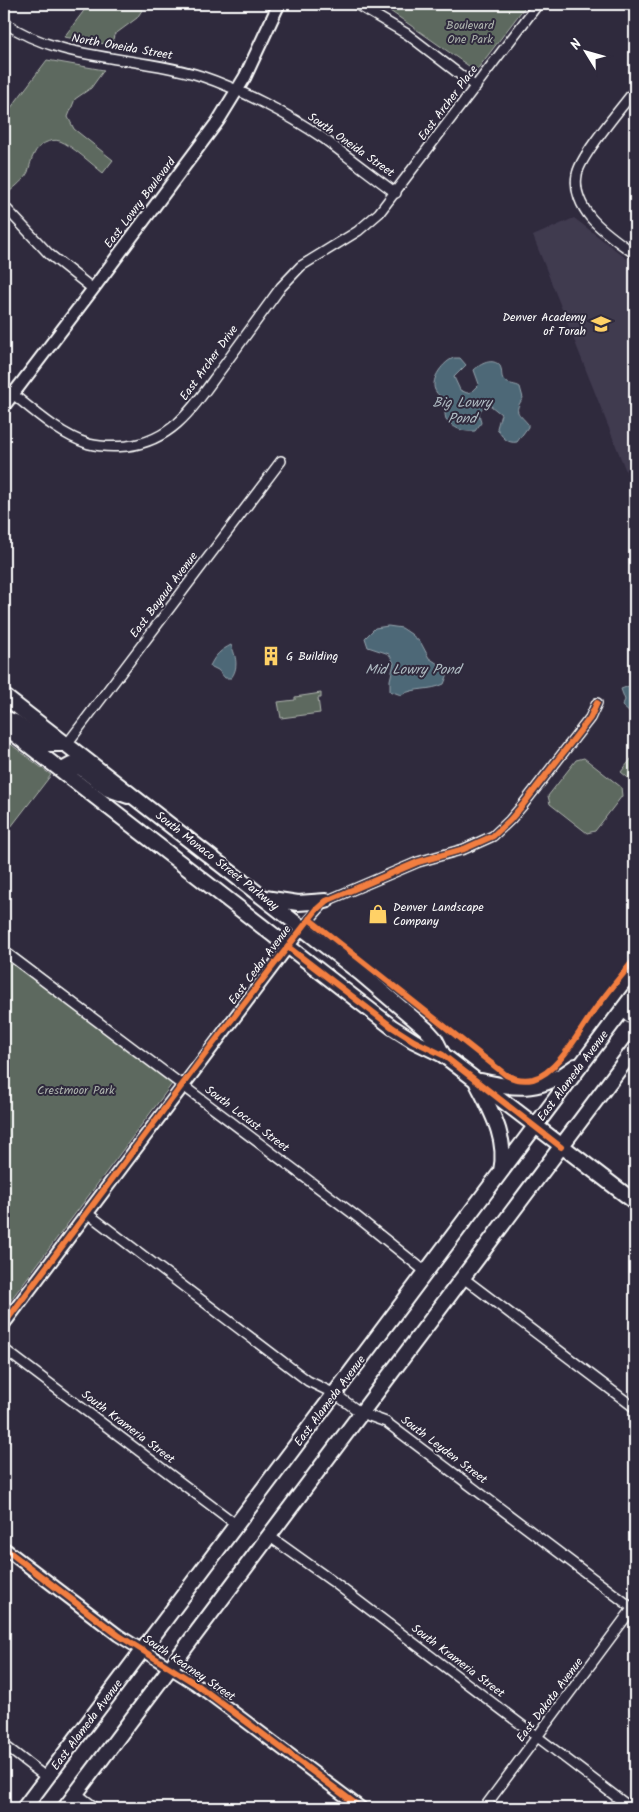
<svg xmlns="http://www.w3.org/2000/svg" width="639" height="1812" font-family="Kalam,sans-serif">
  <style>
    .built { fill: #413a50 }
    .green { fill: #5d695e; stroke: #aeb4ae }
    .water { fill: #4e6877; stroke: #95a4ad }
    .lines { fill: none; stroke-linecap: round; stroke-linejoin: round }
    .minor-casing { stroke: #fff; stroke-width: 12 }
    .tertiary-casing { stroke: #fff; stroke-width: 15 }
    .primary-casing { stroke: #fff; stroke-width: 18 }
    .minor { stroke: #2f2a3d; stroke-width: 9 }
    .tertiary { stroke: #2f2a3d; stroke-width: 11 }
    .primary { stroke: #2f2a3d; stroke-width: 14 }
    .cycleway-casing { stroke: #2f2a3d; stroke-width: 9 }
    .cycleway { stroke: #f27e40; stroke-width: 6 }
    .labels { text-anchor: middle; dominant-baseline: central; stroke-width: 4; stroke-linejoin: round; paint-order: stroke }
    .park-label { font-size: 12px; fill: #aeb4ae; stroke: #2f2a3d }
    .street-label { font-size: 12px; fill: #fff; stroke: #2f2a3d }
    .poi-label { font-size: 12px; fill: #fff; stroke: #2f2a3d; text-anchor: start }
    .water-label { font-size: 14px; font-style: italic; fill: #afbbc2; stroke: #2f2a3d }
  </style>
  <rect width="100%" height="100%" fill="#2f2a3d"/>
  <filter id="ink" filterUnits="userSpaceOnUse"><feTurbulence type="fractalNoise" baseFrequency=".02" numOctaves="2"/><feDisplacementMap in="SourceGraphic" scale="10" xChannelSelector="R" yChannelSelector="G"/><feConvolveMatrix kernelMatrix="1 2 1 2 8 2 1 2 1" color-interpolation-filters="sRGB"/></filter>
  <g filter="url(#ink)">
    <polygon class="built" points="574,218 635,265 635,494 533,236"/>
    <g class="green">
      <polygon points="89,4 146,4 137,18 114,35 112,45 64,37"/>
      <polygon points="380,4 527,4 476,71"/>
      <path d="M47,60L104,70L91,88L75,99L68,117L74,129L113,160L103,173C93,165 71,145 60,141C50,138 38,145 34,154C31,159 30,166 28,172C24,180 16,186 9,192L4,186V117Z"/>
      <polygon points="321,693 321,698 318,698 320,713 281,718 278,702 295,700 295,697"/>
      <polygon points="4,739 51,775 4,836"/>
      <polygon points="635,754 635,779 633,782 621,772"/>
      <polygon points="584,758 621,787 622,796 595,831 587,833 550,804 548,796 576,760"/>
      <polygon points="4,944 178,1076 4,1309"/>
    </g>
    <g class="water">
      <path d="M454,358H460L466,365L454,377L460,390L467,393L471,392L479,384L474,370C480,364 493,357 500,366C503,371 500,378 505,381C509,385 516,384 520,387L523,398C513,413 518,412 528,424V427L517,442C507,444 501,436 497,428L501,414L491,406C485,406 482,407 479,413L481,423L475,431C463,432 454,429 446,419C444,414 446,409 444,403C443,397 437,395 435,390C430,379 444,361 454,358Z"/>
      <path d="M388,626L402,628L411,634L421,643L429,658L444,668L448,674L444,684C430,691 415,687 401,695L390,691V680L394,663L389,654L368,647L365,638L375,628Z"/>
      <path d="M231,645C236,656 239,668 231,678H225L218,670L210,666C215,655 221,650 231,645Z"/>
      <polygon points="632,685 635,692 635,711 630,713 622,706 625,700 621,689"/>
    </g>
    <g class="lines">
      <defs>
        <g id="minor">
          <polyline points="356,4 407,34 476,87"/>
          <path d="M4,22C59,62 136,55 201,76C240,89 288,114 323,138C347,156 371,175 396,193"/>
          <path d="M635,90C622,107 579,157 577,175C574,190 581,206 591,218C603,232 620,243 635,254"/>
          <polyline points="4,206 49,254 93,289"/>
          <path d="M4,387C30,407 57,434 89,444C101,447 114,447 127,446C177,440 197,401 225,364C244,338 262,313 281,287L301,266L358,231L379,213L538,4"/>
          <polyline points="67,744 281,461"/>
          <polyline points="302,928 326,901 418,862 464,849 493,836 510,820 522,806 590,718 597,703"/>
          <polyline points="4,951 356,1216 427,1273"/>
          <polyline points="621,1011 635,1021"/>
          <polyline points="87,1213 308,1381 335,1394 361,1413 386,1422 635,1610"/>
          <polyline points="462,1277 635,1408"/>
          <polyline points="4,1349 237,1525"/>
          <polyline points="269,1536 332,1581 631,1808"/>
          <polyline points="4,1745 47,1778"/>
          <polyline points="76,1793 96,1808"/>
          <polyline points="484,1808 635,1605"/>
        </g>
        <g id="tertiary">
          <polyline points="4,406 93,289 218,121 245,77 279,4"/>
          <polyline points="4,1324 302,928"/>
          <polyline points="4,1548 118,1635 196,1684 361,1808"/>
        </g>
        <g id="primary">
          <polyline points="4,696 360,973 426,1029 435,1039 443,1055"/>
          <polyline points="4,718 15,722 45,744 67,744"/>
          <polyline points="4,726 392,1027 414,1041 443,1055 635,1202"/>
          <polyline points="62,770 71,765 81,768 108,789 128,796"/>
          <polyline points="265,898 298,903 326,901"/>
          <path d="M481,1081C519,1090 543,1091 576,1066"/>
          <path d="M477,1083C491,1111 508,1139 501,1171"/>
          <polyline points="24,1808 635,993"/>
          <polyline points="65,1808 635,1048"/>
        </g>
      </defs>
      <use href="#minor" class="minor-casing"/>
      <use href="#tertiary" class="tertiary-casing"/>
      <use href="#primary" class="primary-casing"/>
      <use href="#minor" class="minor"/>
      <use href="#tertiary" class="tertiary"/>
      <use href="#primary" class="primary"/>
      <defs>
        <g id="cycleway">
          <path d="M309,919L506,1075C514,1079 524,1081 533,1079C559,1072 579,1031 594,1011C607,993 621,976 635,959"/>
          <polyline points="288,947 392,1027 414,1041 443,1055 561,1147"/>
          <polyline points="4,1324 209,1049 317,909 326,901 418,862 464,849 493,836 510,820 522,806 590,718 597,703"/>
          <polyline points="4,1548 118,1635 196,1684 361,1808"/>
        </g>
      </defs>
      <use href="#cycleway" class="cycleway-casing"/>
      <use href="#cycleway" class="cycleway"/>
    </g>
  </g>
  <defs>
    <symbol id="school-bare" viewBox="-9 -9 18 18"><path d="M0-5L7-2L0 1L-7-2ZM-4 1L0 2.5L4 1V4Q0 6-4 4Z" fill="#ffd166" stroke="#2f2a3d" stroke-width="2.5" paint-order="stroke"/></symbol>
    <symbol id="building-bare" viewBox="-9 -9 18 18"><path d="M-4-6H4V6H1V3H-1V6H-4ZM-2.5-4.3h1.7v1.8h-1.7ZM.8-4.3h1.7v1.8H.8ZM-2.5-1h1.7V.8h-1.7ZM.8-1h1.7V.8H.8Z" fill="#ffd166" stroke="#2f2a3d" stroke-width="2.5" paint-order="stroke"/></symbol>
    <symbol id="shop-bare" viewBox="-9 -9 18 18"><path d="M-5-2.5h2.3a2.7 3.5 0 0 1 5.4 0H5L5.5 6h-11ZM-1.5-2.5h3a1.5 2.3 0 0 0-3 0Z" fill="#ffd166" stroke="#2f2a3d" stroke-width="2.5" paint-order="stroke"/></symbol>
  </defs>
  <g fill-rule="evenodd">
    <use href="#school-bare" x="587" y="310" width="28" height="28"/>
    <use href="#building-bare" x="257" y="642" width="28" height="28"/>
    <use href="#shop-bare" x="364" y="900" width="28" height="28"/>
  </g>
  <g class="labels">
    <g class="park-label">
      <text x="470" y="25">Boulevard<tspan x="470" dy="14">One Park</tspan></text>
      <text x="76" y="1090">Crestmoor Park</text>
    </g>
    <g class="street-label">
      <text transform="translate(122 47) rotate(10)">North Oneida Street</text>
      <text transform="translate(448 103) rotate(-53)">East Archer Place</text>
      <text transform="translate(351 145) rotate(35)">South Oneida Street</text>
      <text transform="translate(140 203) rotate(-53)">East Lowry Boulevard</text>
      <text transform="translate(209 363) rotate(-54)">East Archer Drive</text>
      <text transform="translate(164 595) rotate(-53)">East Bayaud Avenue</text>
      <text transform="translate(217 861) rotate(38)">South Monaco Street Parkway</text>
      <text transform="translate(260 965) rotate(-53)">East Cedar Avenue</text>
      <text transform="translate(573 1076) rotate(-53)">East Alameda Avenue</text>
      <text transform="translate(247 1119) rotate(37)">South Locust Street</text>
      <text transform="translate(330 1401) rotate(-53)">East Alameda Avenue</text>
      <text transform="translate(128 1427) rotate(37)">South Krameria Street</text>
      <text transform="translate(444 1450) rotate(37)">South Leyden Street</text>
      <text transform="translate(458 1661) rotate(37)">South Krameria Street</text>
      <text transform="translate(189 1668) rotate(34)">South Kearney Street</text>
      <text transform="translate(550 1700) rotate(-53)">East Dakota Avenue</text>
      <text transform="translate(87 1725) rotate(-53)">East Alameda Avenue</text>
    </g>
    <g class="poi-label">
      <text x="586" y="317" text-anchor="end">Denver Academy<tspan x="586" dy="14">of Torah</tspan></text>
      <text x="286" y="656">G Building</text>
      <text x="393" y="907">Denver Landscape<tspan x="393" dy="14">Company</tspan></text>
    </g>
    <g class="water-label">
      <text x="462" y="403">Big Lowry<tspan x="462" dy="16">Pond</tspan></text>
      <text x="413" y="670">Mid Lowry Pond</text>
    </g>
  </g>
  <rect width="639" height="1812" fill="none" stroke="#2f2a3d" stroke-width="20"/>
  <rect x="10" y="10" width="619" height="1792" fill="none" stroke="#fff" stroke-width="2" filter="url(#ink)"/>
  <g transform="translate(586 52) rotate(307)" stroke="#2f2a3d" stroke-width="4" paint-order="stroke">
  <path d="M0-4L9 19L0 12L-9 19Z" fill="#ffffff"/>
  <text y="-8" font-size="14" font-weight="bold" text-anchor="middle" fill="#ffffff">N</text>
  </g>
</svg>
